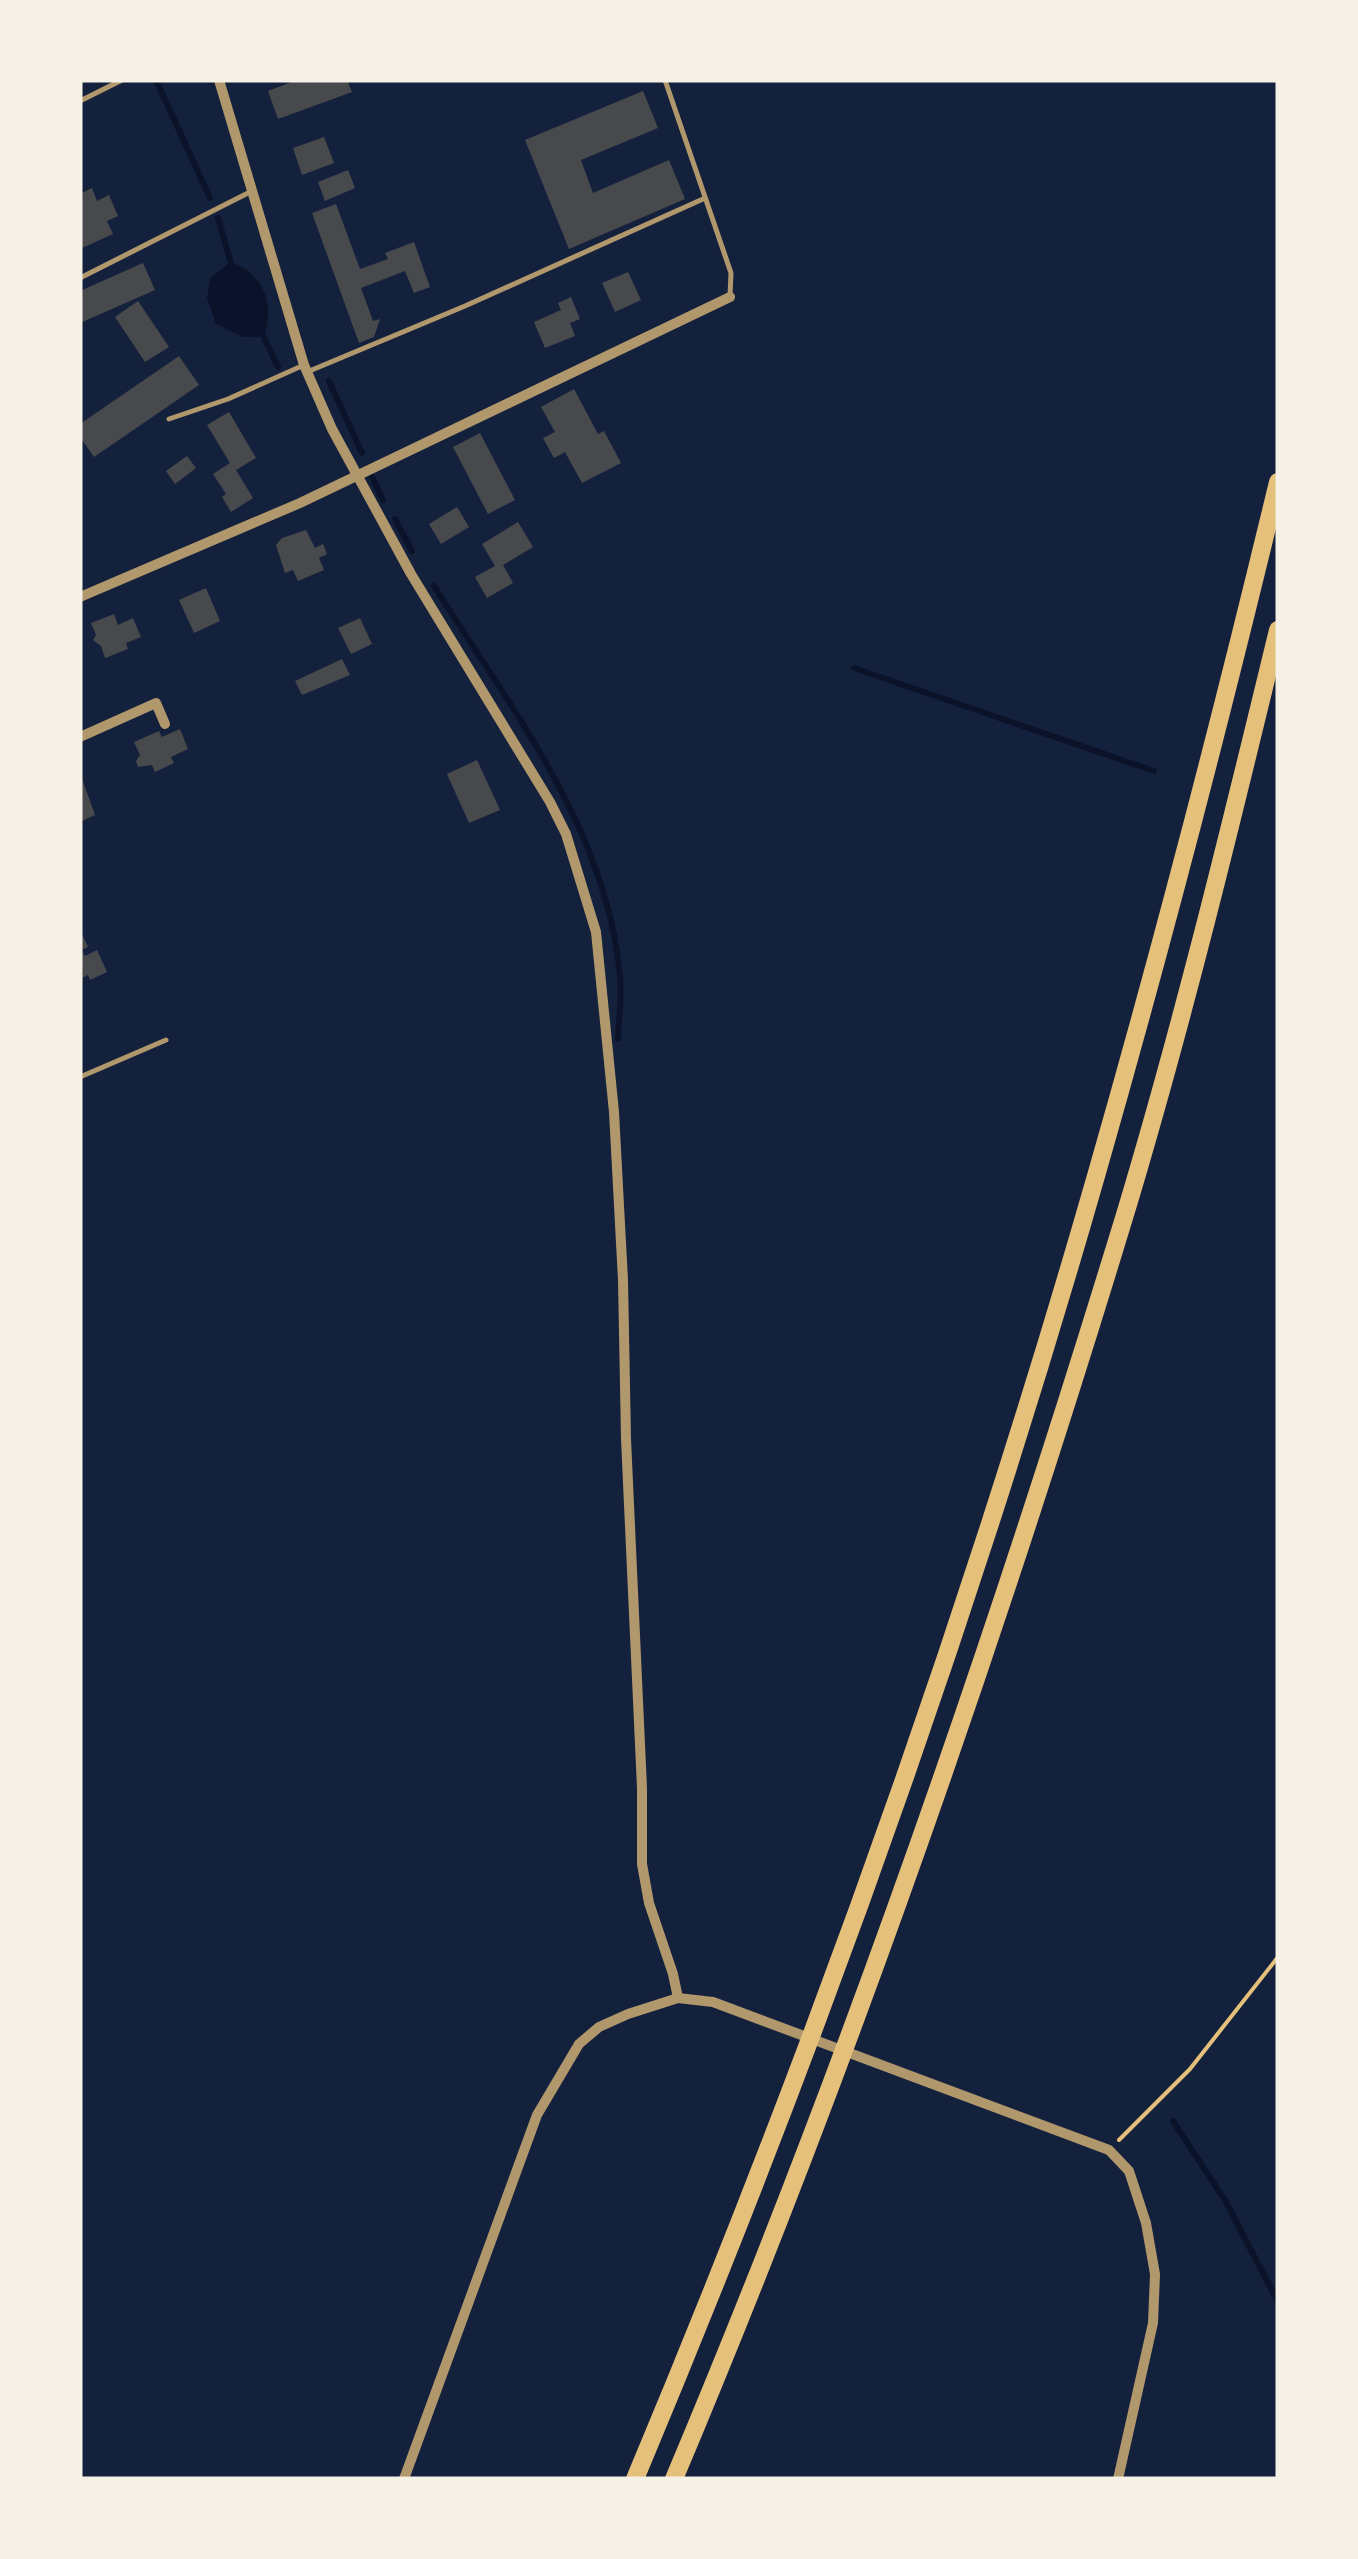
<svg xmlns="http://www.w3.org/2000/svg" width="1358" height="2559" font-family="'Libre Baskerville',serif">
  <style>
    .water { fill: #0b132b }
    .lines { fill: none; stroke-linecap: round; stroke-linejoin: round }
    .stream { stroke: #0b132b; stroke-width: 6 }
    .building { fill: #48494c }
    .path { stroke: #e5c07b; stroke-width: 4 }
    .service { stroke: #b1986c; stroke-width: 5 }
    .minor { stroke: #b1986c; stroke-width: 10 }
    .motorway { stroke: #e5c07b; stroke-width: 18 }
  </style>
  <rect width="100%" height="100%" fill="#14213d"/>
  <path class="water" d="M230,262C264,273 275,304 264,337H243L216,324L207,298L210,278Z"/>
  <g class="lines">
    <g class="stream">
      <polyline points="156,80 210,198"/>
      <polyline points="218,218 233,270"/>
      <polyline points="261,331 278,367"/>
      <polyline points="329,381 362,453"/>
      <polyline points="372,477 383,500"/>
      <polyline points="395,519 412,551"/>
      <path d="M434,586C510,707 607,829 620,976C622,996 619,1018 618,1038"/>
      <polyline points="854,668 1154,771"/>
      <polyline points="1173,2121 1226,2202 1278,2302"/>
    </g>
  </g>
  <g class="building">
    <polygon points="297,80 347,80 352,92 278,119 268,91"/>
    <polygon points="643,91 658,128 581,160 593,193 669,160 685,199 569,249 525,140"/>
    <polygon points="324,137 334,163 302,175 293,148"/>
    <polygon points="348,170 355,188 325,201 318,182"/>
    <polygon points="92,188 97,201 109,195 118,216 107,221 113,234 80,249 80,194"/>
    <polygon points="336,204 360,269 388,259 385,253 414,242 430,287 414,293 405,271 361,288 373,321 380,319 374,337 359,343 312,213"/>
    <polygon points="143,263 155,290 80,323 80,291"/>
    <polygon points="628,272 641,300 615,312 602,283"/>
    <polygon points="571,297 580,319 570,323 575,336 545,348 534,322 561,310 558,303"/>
    <polygon points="138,301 169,347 145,362 115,317"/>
    <polygon points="179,356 199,385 94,457 80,437 80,424"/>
    <polygon points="574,389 598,434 604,431 621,463 582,483 565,452 554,458 543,438 555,432 541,407"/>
    <polygon points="229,412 256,458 236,470 253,498 231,512 222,497 226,494 213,474 230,463 207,425"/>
    <polygon points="480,433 515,500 488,514 453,447"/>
    <polygon points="187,456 196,468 175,484 166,471"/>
    <polygon points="457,507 469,527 441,544 429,524"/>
    <polygon points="518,522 533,547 503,565 513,583 487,598 475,577 495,566 482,544"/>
    <polygon points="306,530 315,548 323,544 327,554 319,558 324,570 298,581 293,570 285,573 276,545 282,538"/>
    <polygon points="206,588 220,621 194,633 179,600"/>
    <polygon points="114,614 118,625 133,618 141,637 126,643 128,649 105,658 101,646 93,640 96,635 91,623"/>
    <polygon points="360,618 372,644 351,654 338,628"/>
    <polygon points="342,659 350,675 302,695 295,681"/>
    <polygon points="180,729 188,749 171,757 174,763 155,772 152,765 138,767 136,761 140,755 134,742 159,731 162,737"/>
    <polygon points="477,760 500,810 469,823 447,774"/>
    <polygon points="80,773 95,815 80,822"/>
    <polygon points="80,930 88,947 82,950 85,956 97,950 107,972 90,980 88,975 80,979"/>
  </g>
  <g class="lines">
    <polyline class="path" points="1119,2140 1190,2069 1278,1957"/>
    <g class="service">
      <polyline points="665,80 731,273 730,296"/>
      <polyline points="80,101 122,80"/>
      <polyline points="80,278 252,191"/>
      <polyline points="307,372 465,306 703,199"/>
      <polyline points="169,419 228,399 304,365"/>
      <polyline points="80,1077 166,1040"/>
    </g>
    <g class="minor">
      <polyline points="219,80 304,365 332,429 411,574 550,802 566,834 596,932 614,1112 623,1280 626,1439 642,1788 642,1864 649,1903 673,1974 678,1998"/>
      <polyline points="80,597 300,503 730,297"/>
      <polyline points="80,737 156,703 165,724"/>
      <polyline points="404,2479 537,2115 579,2044 599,2027 628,2014 678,1998 713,2002 1109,2150 1129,2171 1146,2223 1155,2274 1153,2323 1118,2479"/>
    </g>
    <g class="motorway">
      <path d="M635,2479C813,2055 969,1619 1096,1176C1162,946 1222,715 1278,482"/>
      <path d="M674,2479C849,2064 996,1639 1127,1208C1184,1018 1231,824 1278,630"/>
    </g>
  </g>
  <rect width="1358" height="2559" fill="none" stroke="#f6f1e7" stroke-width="165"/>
</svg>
